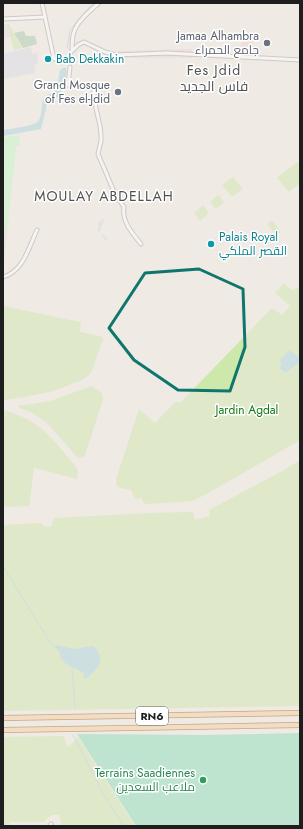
<svg xmlns="http://www.w3.org/2000/svg" width="303" height="829" font-family="Jost,Cairo,sans-serif">
  <style>
    .commercial { fill: #efd4d4 }
    .grass { fill: #cce8ab }
    .cemetery { fill: #a6c7a9 }
    .park { fill: #c2f8c3 }
    .pitch { fill: #84dcb5 }
    .parking { fill: #dedede }
    .plaza { fill: #d8d9e4 }
    .water { fill: #a5d2db }
    .lines { fill: none; stroke-linecap: round; stroke-linejoin: round }
    .stream { stroke: #a5d2db; stroke-width: 1 }
    .street-tunnel { stroke: #c5c1bc; stroke-width: 3; stroke-dasharray: 3 1.5; stroke-linecap: butt }
    .street-casing { stroke: #a5a5a5; stroke-width: 5 }
    .primary-casing { stroke: #945c04; stroke-width: 6 }
    .street { stroke: #fff; stroke-width: 3 }
    .primary { stroke: #f9cd9e; stroke-width: 4.5 }
    .marked { fill: none; stroke: #0f766e; stroke-width: 3; stroke-linejoin: round }
    .worship-dot { fill: #6b7280; stroke: #fff; stroke-width: 1.5 }
    .culture-dot { fill: #0f9aa8; stroke: #fff; stroke-width: 1.5 }
    .leisure-dot { fill: #2e9e5b; stroke: #fff; stroke-width: 1.5 }
    .labels { text-anchor: middle; dominant-baseline: central; stroke-width: 3; stroke-linejoin: round; paint-order: stroke }
    .shield { fill: #fff; stroke: #626262; stroke-width: 1 }
    .shield-label { font-size: 11px; font-weight: bold; fill: #1e1e1e }
    .worship-label { font-size: 12px; fill: #5b616d; stroke: #fff; text-anchor: end }
    .culture-label { font-size: 12px; fill: #0d838f; stroke: #fff; text-anchor: start }
    .park-label { font-size: 12px; fill: #0e7a11; stroke: #fff }
    .leisure-label { font-size: 12px; fill: #27864d; stroke: #fff; text-anchor: end }
    .quarter-label { font-size: 14px; letter-spacing: 1px; fill: #515151; stroke: #fff }
  </style>
  <rect width="100%" height="100%" fill="#efeae4"/>
  <g class="commercial">
    <polygon points="241,36 253,36 253,50 248,50 248,52 244,52 244,49 241,49"/>
    <polygon points="192,49 192,58 118,58 118,51"/>
  </g>
  <g class="grass">
    <polygon points="7,24 9,24 22,48 14,50"/>
    <polygon points="297,162 300,165 300,183 289,192 277,178"/>
    <polygon points="233,177 243,189 232,197 222,185"/>
    <polygon points="218,195 224,202 216,209 210,202"/>
    <polygon points="203,205 209,213 200,221 194,213"/>
    <polygon points="272,220 281,232 276,236 267,224"/>
    <polygon points="284,283 293,291 297,287 300,290 300,440 219,487 193,501 144,504 142,498 135,499 131,490 121,488 117,486 116,482 117,476 139,409 155,423 177,401 180,403 272,308 282,315 290,306 275,293"/>
    <polygon points="3,306 80,322 81,323 80,332 102,337 103,339 91,373 84,379 54,391 24,397 3,400"/>
    <polygon points="92,386 102,393 103,400 85,455 82,458 77,457 46,422 32,413 18,407 18,406 50,401"/>
    <path d="M3,410C41,420 52,438 76,467L78,471L77,479L34,468L29,506L3,507Z"/>
    <polygon points="300,460 300,706 3,711 3,525 41,523 45,527 51,526 54,518 151,513 193,512 195,520 210,516 209,510 284,470"/>
    <polygon points="63,736 68,747 78,737 135,826 62,826 59,815 52,815 43,822 10,822 10,826 3,826 3,737"/>
  </g>
  <polygon class="cemetery" points="24,31 26,36 35,36 37,44 23,48 14,33"/>
  <polygon class="park" points="19,135 20,145 16,147 7,233 3,233 3,138"/>
  <polygon class="pitch" points="300,733 300,826 136,826 77,734 202,735"/>
  <g class="parking">
    <polygon points="3,24 7,24 10,37 5,38 6,41 3,41"/>
    <polygon points="3,233 7,233 3,271"/>
  </g>
  <g class="plaza">
    <polygon points="31,47 32,54 37,53 38,64 34,65 35,73 3,79 3,54"/>
    <polygon points="105,217 100,232 108,239 106,241 100,232 97,231 99,227 97,224"/>
  </g>
  <g class="water">
    <path d="M63,68H66C68,78 62,89 59,98L49,96L41,129L3,136V130C10,129 33,126 37,122C44,117 40,104 44,98C46,95 50,94 53,93L55,81L58,82L60,70Z"/>
    <path d="M288,351C293,351 297,356 300,359V361L295,366L285,373L280,368L281,364L280,360Z"/>
    <path d="M57,645L74,649L93,646C97,649 98,651 99,654C104,666 93,672 86,679L83,677L85,675C76,665 62,669 59,651L55,648Z"/>
  </g>
  <g class="lines">
    <g class="stream">
      <polyline points="67,48 70,30 93,3"/>
      <polyline points="3,566 51,644 56,648"/>
      <polyline points="72,667 75,708"/>
      <polyline points="73,735 104,795 124,826"/>
    </g>
    <polyline class="street-tunnel" points="70,67 72,52"/>
    <defs>
      <g id="street">
        <polyline points="45,17 54,59 69,59"/>
        <polyline points="3,19 45,17 42,3"/>
        <polyline points="72,51 78,45 84,42 105,52 116,55 167,53 300,60"/>
        <path d="M72,51C72,45 72,37 74,32C77,21 91,10 99,3"/>
        <path d="M70,67L68,85L84,86L93,85L96,108L100,126L101,135V141L98,154L115,194L124,207C121,221 133,234 141,244"/>
        <path d="M3,277C23,272 29,247 37,230"/>
        <polyline points="50,826 51,824"/>
      </g>
      <g id="primary">
        <polyline points="3,718 300,713"/>
        <polyline points="3,730 127,728 300,725"/>
      </g>
    </defs>
    <use href="#street" class="street-casing"/>
    <use href="#primary" class="primary-casing"/>
    <use href="#street" class="street"/>
    <use href="#primary" class="primary"/>
  </g>
  <path d="M0 0H303V829H0ZM199,269L243,289L245,347L230,391L178,390L134,360L109,328L145,273Z" fill="#efeae4" fill-opacity=".55" fill-rule="evenodd"/>
  <path class="marked" d="M199,269L243,289L245,347L230,391L178,390L134,360L109,328L145,273Z"/>
  <g class="worship-dot">
    <circle cx="267" cy="43" r="4"/>
    <circle cx="118" cy="92" r="4"/>
  </g>
  <g class="culture-dot">
    <circle cx="48" cy="59" r="4"/>
    <circle cx="211" cy="244" r="4"/>
  </g>
  <circle class="leisure-dot" cx="203" cy="780" r="4"/>
  <g class="labels">
    <rect class="shield" x="136" y="707" width="32" height="18" rx="3"/>
    <g class="shield-label">
      <text x="152" y="716">RN6</text>
    </g>
    <g class="worship-label">
      <text x="259" y="36">Jamaa Alhambra<tspan x="259" dy="14">جامع الحمراء</tspan></text>
      <text x="110" y="85">Grand Mosque<tspan x="110" dy="14">of Fes el-Jdid</tspan></text>
    </g>
    <g class="culture-label">
      <text x="56" y="59">Bab Dekkakin</text>
      <text x="219" y="237">Palais Royal<tspan x="219" dy="14">القصر الملكي</tspan></text>
    </g>
    <g class="park-label">
      <text x="247" y="410">Jardin Agdal</text>
    </g>
    <g class="leisure-label">
      <text x="195" y="773">Terrains Saadiennes<tspan x="195" dy="14">ملاعب السعدين</tspan></text>
    </g>
    <g class="quarter-label">
      <text x="214" y="70">Fes Jdid<tspan x="214" dy="16">فاس الجديد</tspan></text>
      <text x="104" y="196">MOULAY ABDELLAH</text>
    </g>
  </g>
  <rect width="303" height="829" fill="none" stroke="#1e1e1e" stroke-width="8"/>
</svg>
